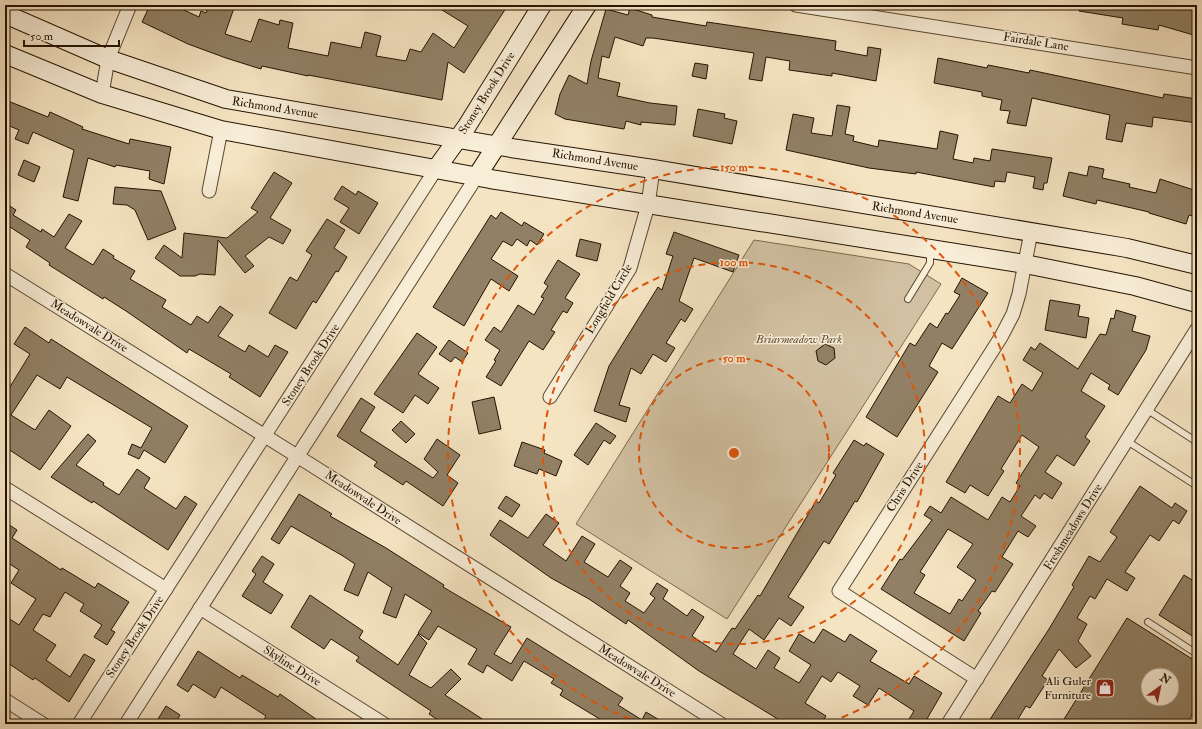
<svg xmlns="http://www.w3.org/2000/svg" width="1202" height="729" font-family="'IM FELL Double Pica',serif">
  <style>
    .green { fill: #d1c0a1; stroke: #7a6a51 }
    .building { fill: #918065; stroke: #241301; fill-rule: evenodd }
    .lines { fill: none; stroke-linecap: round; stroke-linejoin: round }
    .lane-casing { stroke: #584731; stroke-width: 8 }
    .street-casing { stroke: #584731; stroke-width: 15 }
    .secondary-casing { stroke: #241301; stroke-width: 20 }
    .lane { stroke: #f8edd7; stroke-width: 6 }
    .street { stroke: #f8edd7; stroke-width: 13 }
    .secondary { stroke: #f8edd7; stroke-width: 18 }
    .ring { fill: none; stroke: #de560b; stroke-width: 2; stroke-dasharray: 7 5 }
    .labels { text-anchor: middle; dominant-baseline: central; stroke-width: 3; stroke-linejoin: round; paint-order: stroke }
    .street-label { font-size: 12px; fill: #241301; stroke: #f8edd7 }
    .park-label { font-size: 12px; font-style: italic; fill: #615039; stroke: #f8edd7 }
    .poi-label { font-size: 12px; fill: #241301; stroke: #f8edd7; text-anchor: end }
    .centre { fill: #de560b; stroke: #f8edd7; stroke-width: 2 }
    .ring-label { font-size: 12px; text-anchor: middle; font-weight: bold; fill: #de560b; stroke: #f8edd7; stroke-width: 3; stroke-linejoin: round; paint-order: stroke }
  </style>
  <rect width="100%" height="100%" fill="#f5e4c2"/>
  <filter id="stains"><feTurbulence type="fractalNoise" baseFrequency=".005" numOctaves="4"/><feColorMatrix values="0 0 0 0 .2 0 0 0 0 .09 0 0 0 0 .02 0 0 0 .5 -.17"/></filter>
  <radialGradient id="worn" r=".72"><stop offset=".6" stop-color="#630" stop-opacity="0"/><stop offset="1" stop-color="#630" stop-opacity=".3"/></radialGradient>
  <polygon class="green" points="754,240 909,264 941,284 727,619 576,524"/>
  <g class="building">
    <polygon points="150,5 173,5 199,17 201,11 206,13 209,5 235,5 225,34 251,42 259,19 279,25 280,20 293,23 288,48 328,56 331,42 361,48 365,32 381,36 376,56 406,61 410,49 421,52 433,33 454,48 468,26 434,5 464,5 472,10 475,5 508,5 464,73 448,62 442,100 308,75 308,76 262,66 261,69 226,58 188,44 142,22"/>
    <polygon points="1080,5 1161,5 1174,7 1177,5 1197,11 1197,36 1159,25 1158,30 1122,24 1123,18 1079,11"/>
    <polygon points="630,8 652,15 652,17 706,26 707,22 836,41 835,50 867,56 868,47 881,49 876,81 832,73 832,76 789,70 790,61 766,57 762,81 749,79 754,53 653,38 646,38 643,46 615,37 609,58 602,56 598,78 620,83 617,96 650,103 677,106 675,125 641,122 641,125 626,121 624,129 565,119 555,114 560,94 569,75 587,84 591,61 606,9 628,15"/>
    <polygon points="938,58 987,68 988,65 1029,73 1030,70 1163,98 1164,94 1197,99 1197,123 1153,117 1152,127 1126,123 1122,142 1106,139 1110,115 1032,98 1026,126 1007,123 1010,111 1000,110 1002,100 982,96 982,92 934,83"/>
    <polygon points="695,63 708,65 706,79 692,76"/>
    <polygon points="8,101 48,117 50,112 83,127 82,129 129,144 130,139 171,147 164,184 149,179 150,171 116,165 115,167 88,158 78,201 63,197 74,150 33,132 28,144 15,139 19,130 5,124 5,109"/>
    <polygon points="837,105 850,107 845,134 854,136 853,141 878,147 879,140 937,149 940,131 958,135 953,159 973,163 974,158 990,161 992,149 1052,158 1047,183 1044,183 1043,190 1033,188 1035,177 1007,172 1005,182 995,181 994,187 916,172 916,174 869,168 786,150 793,114 814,118 811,133 832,136"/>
    <polygon points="698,109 725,114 724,118 737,121 732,144 693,136"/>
    <polygon points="24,160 40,167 34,182 18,175"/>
    <polygon points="1089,166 1104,169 1102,178 1130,184 1129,187 1156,193 1160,179 1197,191 1197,217 1189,215 1186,224 1149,213 1149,212 1097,200 1096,204 1063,196 1069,172 1087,176"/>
    <polygon points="274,172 292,183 270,218 291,230 283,244 269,237 245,256 254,266 245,273 218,240 215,275 200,274 195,276 180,276 155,258 164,245 182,258 184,233 227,238 258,212 251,208"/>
    <polygon points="342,186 356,195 358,191 378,203 359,234 340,222 349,208 334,199"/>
    <polygon points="115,187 161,191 176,229 148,240 135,210 127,205 113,204"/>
    <polygon points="5,203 16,210 13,215 41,232 42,229 54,237 69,214 82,221 65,248 93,265 103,249 114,256 113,258 135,271 130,279 166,300 162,307 191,325 197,316 208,323 220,306 233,315 218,336 245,352 249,345 268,357 275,345 288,352 260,397 229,377 231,374 189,349 187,353 126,311 104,297 103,299 49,265 50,263 26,247 30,240 7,225 5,228"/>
    <polygon points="501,212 522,226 524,222 544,234 537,245 530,240 527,246 517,239 512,246 503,241 491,259 518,276 509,291 491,279 464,326 433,307 491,215 496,219"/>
    <polygon points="327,219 345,230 334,248 347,257 338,272 336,271 316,303 313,301 296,329 269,313 290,277 297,281 312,255 306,251"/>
    <polygon points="674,232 739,255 733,272 694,258 679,301 693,309 685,322 681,319 666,343 675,348 666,362 653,354 641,374 631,368 619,405 630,408 626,422 594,411 609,366 658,287 662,290 673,256 666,254"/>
    <polygon points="580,239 601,244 597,261 576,256"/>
    <polygon points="558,260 580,274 565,298 573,303 567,313 563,311 551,330 555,332 543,350 529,341 501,386 486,377 496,361 494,360 500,350 485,340 494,327 501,332 518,305 534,315 544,298 541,297 548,286 544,283"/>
    <polygon points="962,278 988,293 952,349 942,343 929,366 938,372 897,437 866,417 910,343 915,346 930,323 937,328 946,313 948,314 960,295 954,292"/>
    <polygon points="1050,300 1080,305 1078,316 1089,318 1086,338 1045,330"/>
    <path d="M1116,310L1136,316L1132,331L1150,336L1146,350L1118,395L1108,389L1110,385L1091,373L1081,391L1105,406L1085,437L1090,441L1074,466L1057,455L1045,472L1062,483L1052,499L1044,493L1040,499L1035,495L1021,516L1036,526L1028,537L1018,531L1002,557L1013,564L995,592L992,591L978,611L981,613L964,641L881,589L900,559L902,560L932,520L924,515L930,506L941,513L951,497L988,520L1002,497L1010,502L1020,486L1016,483L1039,447L1022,435L1001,469L1004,471L988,496L970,485L965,493L946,482L998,396L1010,403L1022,384L1032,391L1043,373L1023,360L1031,347L1035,350L1040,343L1078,369L1100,334L1106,335L1111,318L1114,319ZM948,529L973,544L957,567L976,580L962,601L959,599L950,614L914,593L925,575L920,572Z"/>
    <polygon points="25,327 49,343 51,339 188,426 165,463 144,450 139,459 128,454 132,444 141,448 152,428 67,377 60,389 37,375 11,415 35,430 49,410 71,426 40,470 5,447 5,395 30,354 14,344"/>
    <polygon points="417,333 437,347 418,374 439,388 428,404 415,395 403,413 374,394"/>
    <polygon points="449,340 468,353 462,362 455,357 451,362 439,354"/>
    <polygon points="825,344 834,348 835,358 826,365 818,361 816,351"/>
    <polygon points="494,397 501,429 479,434 472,402"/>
    <polygon points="361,398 375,407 360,431 433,478 438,472 424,459 437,439 460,455 447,475 458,483 443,506 406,481 403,485 374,466 377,462 337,436"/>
    <polygon points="401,421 415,434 406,443 392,430"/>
    <polygon points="596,423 616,436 610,444 604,440 588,465 574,455"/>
    <polygon points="88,434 96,441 76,465 104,483 103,485 119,495 137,469 150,478 144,488 176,509 185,496 197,504 168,550 93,501 92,503 51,477"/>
    <polygon points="854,440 864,446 866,443 884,454 857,502 855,501 829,544 824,541 788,597 804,607 791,626 779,618 764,640 749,629 733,654 756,669 768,650 780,658 774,668 799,683 811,665 789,651 799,634 814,643 823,629 845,642 850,634 877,651 870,661 909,684 914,676 942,693 924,724 906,724 914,711 879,688 868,705 853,696 860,686 838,672 831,682 822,676 805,703 826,716 821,724 786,724 699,671 628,620 626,624 589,599 551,578 490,535 500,520 528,538 546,514 559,523 543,545 566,561 582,536 595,544 584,562 608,577 620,560 632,568 620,586 630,593 625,601 644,613 655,598 650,594 657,583 668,590 663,599 687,616 692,609 704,617 692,636 716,652 732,628 735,629 758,595 760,596 816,501 819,503 836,475 833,473"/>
    <polygon points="522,442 545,450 544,453 562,461 556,476 539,469 537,474 514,466"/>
    <polygon points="1140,486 1172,508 1175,503 1187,511 1179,524 1173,520 1159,541 1150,535 1125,572 1135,578 1127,591 1107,579 1095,599 1090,596 1077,618 1087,624 1078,641 1091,656 1076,668 1059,649 1042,676 1048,680 1030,708 1026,706 1015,724 987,724 1049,629 1074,587 1072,585 1089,556 1100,562 1117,537 1110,532"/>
    <polygon points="299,494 332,514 330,516 386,548 444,585 443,587 511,627 494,654 511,664 527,638 623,698 618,705 642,720 646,712 666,724 608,724 560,695 563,690 551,683 554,679 524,661 512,681 487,665 483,673 468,664 477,649 438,626 429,640 418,633 432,611 405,594 396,618 383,613 392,588 368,572 358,596 344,590 355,564 343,556 291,526 279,544 271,539"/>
    <polygon points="506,496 520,505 512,517 498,508"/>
    <polygon points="5,522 17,530 12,538 61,570 62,568 95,588 98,583 129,602 111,630 115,632 107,645 94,637 102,625 80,611 84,604 65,592 50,617 43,614 33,630 56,645 46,660 70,677 84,654 95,660 69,702 35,678 33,680 5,661 5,616 19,625 36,599 11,583 19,570 5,561"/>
    <polygon points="262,556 274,564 263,582 283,595 271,614 242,596 256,574 252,571"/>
    <polygon points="1184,575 1197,583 1197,639 1159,615"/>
    <polygon points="310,595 363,631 359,638 398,665 418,634 427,643 409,675 431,688 451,669 461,679 445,695 490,724 444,724 429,714 431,711 356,661 359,657 331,639 324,649 291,627"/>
    <path d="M1127,618L1197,662V707L1186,724H1061ZM1148,675H1172V699H1148Z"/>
    <polygon points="198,651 240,678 242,675 278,697 280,694 323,724 261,724 266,716 221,687 215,698 193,684 188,692 177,685"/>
    <polygon points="166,706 180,715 175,724 155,724"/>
  </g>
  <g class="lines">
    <defs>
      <g id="lane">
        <polyline points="908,299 930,263 930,251"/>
        <polyline points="1146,409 1197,442"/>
        <polyline points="1127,441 1197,486"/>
        <polyline points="1148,622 1197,654"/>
      </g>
      <g id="street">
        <polyline points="796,5 1197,68"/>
        <polyline points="102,94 108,59 130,5"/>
        <polyline points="209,191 221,130"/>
        <polyline points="5,274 297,456 721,724"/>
        <polyline points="550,397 630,268 648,205 653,169"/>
        <polyline points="5,488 166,589"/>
        <polyline points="200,608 384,724"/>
        <polyline points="977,679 839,591 1001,337 1013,314 1019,294 1031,232"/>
        <polyline points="5,700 43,724"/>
        <polyline points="79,724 436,169"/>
        <polyline points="126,724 477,176"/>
        <polyline points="948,724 1197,329"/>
      </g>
      <g id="secondary">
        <polyline points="5,14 108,59 226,99 511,148 653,169 1127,248 1197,265"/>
        <polyline points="5,54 102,94 221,130 490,179 1025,264 1135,286 1197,303"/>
        <polyline points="436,169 467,126 542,5"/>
        <polyline points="477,176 587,5"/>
      </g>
    </defs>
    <use href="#lane" class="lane-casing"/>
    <use href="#street" class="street-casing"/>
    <use href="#secondary" class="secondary-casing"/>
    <use href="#lane" class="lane"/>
    <use href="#street" class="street"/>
    <use href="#secondary" class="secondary"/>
  </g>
  <g class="ring">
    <circle cx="734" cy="453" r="95"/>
    <circle cx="734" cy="453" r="191"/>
    <path d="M641 723A286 286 0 1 1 827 723"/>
  </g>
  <defs>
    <symbol id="shop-square" viewBox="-11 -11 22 22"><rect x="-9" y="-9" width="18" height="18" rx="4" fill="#8f2418" stroke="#f8edd7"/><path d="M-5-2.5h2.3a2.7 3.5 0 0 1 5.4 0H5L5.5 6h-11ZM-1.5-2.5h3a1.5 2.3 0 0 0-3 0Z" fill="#fff"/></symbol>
  </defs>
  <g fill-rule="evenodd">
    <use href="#shop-square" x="1094" y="677" width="22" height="22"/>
  </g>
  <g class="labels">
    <g class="street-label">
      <text transform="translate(1036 42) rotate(9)">Fairdale Lane</text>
      <text transform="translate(487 93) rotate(-58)">Stoney Brook Drive</text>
      <text transform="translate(275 108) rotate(9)">Richmond Avenue</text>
      <text transform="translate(595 160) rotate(9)">Richmond Avenue</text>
      <text transform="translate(915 213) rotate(9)">Richmond Avenue</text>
      <text transform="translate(609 299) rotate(-59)">Longfield Circle</text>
      <text transform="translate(89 326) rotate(32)">Meadowvale Drive</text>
      <text transform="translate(311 365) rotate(-57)">Stoney Brook Drive</text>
      <text transform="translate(905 487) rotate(-57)">Chris Drive</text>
      <text transform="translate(363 498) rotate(33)">Meadowvale Drive</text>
      <text transform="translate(1073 527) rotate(-58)">Freshmeadows Drive</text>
      <text transform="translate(135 637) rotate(-57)">Stoney Brook Drive</text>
      <text transform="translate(292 666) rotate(32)">Skyline Drive</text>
      <text transform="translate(637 671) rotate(32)">Meadowvale Drive</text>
    </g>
    <g class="park-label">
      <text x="799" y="339">Briarmeadow Park</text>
    </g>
    <g class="poi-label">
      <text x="1091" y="681">Ali Guler<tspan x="1091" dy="14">Furniture</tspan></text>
    </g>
  </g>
  <circle cx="734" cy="453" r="6" class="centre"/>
  <g class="ring-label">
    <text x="734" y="171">150 m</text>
    <text x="734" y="266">100 m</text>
    <text x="734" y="362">50 m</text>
  </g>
  <rect width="1202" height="729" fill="none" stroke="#f5e4c2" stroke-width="20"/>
  <rect x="6" y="6" width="1190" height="717" fill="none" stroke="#241301" stroke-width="2"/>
  <rect x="10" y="10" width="1182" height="709" fill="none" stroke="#241301"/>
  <g transform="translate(1160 687) rotate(33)"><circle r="19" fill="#f8edd7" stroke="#a39681"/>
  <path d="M0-3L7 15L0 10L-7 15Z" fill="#8f2418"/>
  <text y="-6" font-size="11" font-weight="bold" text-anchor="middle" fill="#241301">N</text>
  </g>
  <path d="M24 40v6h95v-6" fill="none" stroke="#241301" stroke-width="2"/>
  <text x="30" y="40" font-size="12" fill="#241301" stroke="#f8edd7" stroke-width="3" paint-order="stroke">50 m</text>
  <rect width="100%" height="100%" filter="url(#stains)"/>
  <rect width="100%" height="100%" fill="url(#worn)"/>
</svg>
